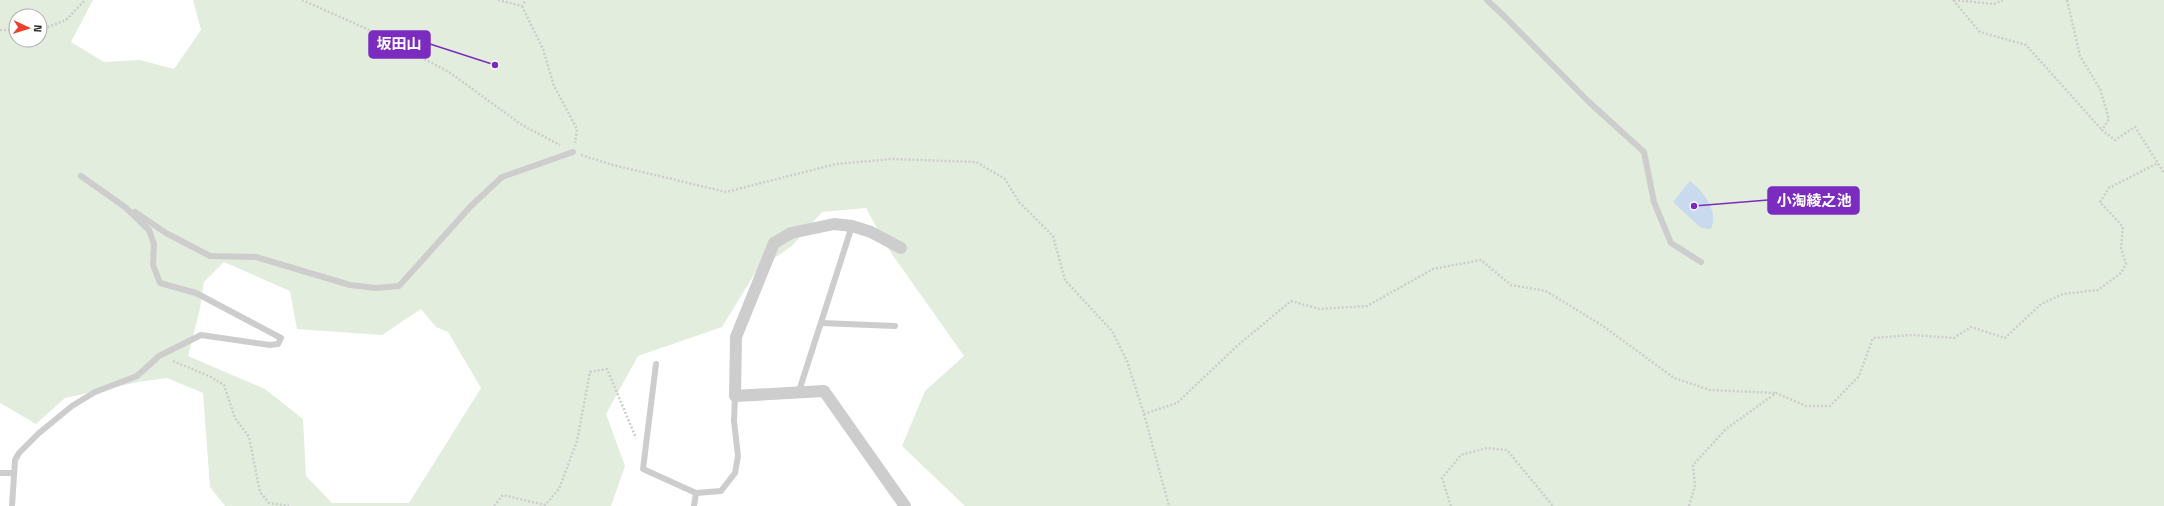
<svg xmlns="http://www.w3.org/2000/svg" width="2164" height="506" font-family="'Titillium Web','Noto Sans JP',sans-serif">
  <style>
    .green { fill: #e3eddd; fill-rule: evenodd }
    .water { fill: #c9d9ee }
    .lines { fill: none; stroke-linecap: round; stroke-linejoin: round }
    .path { stroke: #cdcdcd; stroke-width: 2.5; stroke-dasharray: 2 2; stroke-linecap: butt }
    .lane { stroke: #cdcdcd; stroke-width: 6 }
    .street { stroke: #cdcdcd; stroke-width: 12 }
    .leader { fill: none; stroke: #7b2cbf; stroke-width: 1.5 }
    .callout-dot { fill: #7b2cbf; stroke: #fff; stroke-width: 1.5 }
    .callout { fill: #7b2cbf; stroke: #7b2cbf; stroke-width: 1.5 }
    .callout-label { font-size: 15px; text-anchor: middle; font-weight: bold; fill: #fff }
  </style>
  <rect width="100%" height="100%" fill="#fff"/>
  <path class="green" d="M0,0H93L71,42L104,62L140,60L174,69L201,30L193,0H2164V506H965L902,446L925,391L964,356L887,247L866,208L822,212L792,246L757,270L722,327L638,356L606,414L625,466L611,506H225L210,487L203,393L167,378L138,382L65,398L36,424L0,403ZM16,16H40V40H16ZM224,262L290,291L297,329L382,335L421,309L436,327L448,332L481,388L409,503H332L306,476L303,419L265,389L188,356L200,309L204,282Z"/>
  <path class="water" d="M1690,181C1703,191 1719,211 1711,229L1701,228L1673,202Z"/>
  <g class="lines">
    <g class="path">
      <polyline points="302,0 365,28 449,72 522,125 560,145"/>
      <polyline points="498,0 522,6 526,0"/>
      <polyline points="1953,0 1980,32 2026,45 2102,130"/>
      <polyline points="1954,0 1994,4 2003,0"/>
      <polyline points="2067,0 2080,56 2100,89 2109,119 2102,130 2115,140 2135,127 2164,173"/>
      <polyline points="522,6 543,49 554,86 577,129 575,143"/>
      <polyline points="0,30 16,30"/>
      <polyline points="40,30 66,20 85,0"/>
      <polyline points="581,155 613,165 726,192 836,164 892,159 976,162 1005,179 1019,202 1053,236 1065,280 1112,331 1127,361 1144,414 1177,403 1238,345 1291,301 1319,309 1367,306 1433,269 1481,260 1511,285 1546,291 1603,326 1674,378 1710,390 1776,393"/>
      <polyline points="173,361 209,376 224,385 235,418 249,437 260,492 269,503 289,506"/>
      <polyline points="1144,414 1169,506"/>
      <polyline points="494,506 503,495 545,505 559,489 577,441 590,372 607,369 636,438"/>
      <polyline points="1451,506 1442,478 1461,455 1487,448 1507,450 1553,506"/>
      <polyline points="1689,506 1695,486 1693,465 1726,429 1776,393 1806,406 1830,406 1859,376 1873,338 1912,335 1954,338 1971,327 2005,338 2041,304 2063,294 2098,290 2121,273 2126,264 2121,248 2123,227 2100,202 2109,188 2158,163"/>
    </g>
    <g class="lane">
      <polyline points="1487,0 1504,16 1589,102 1644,152 1654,202 1671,243 1701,262"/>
      <polyline points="135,212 166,233 210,256 256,257 350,285 376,288 399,286 471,206 502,177 573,152"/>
      <polyline points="821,323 895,326"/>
      <polyline points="656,364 643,469 696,493 721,491 735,473 738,456 734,421 735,396"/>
      <polyline points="799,391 852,226"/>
      <polyline points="0,473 13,473"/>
      <polyline points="12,506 15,460 19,453 39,433 72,406 95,392 137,376 159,356 201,335 270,345 278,344 281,338 196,293 160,283 153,265 154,244 149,230 125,207 81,176"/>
      <polyline points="694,506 696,493"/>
    </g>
    <polyline class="street" points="901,248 871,232 852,226 834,224 791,233 774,243 736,337 735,396 824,391 905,506"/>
  </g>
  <path class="leader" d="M495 65L430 44M1694 206L1768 200"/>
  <g class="callout-dot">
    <circle cx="495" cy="65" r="4"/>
    <circle cx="1694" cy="206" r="4"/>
  </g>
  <g class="callout">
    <rect x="369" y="31" width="61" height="27" rx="4"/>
    <rect x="1768" y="187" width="91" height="27" rx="4"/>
  </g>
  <g class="callout-label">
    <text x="399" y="49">坂田山</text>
    <text x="1814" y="206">小淘綾之池</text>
  </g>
  <g transform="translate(28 28) rotate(94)"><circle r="19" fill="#ffffff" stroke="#acacac"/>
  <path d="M0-3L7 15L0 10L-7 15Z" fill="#ec402d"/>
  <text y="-6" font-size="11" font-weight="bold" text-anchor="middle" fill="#303030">N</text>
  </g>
</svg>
